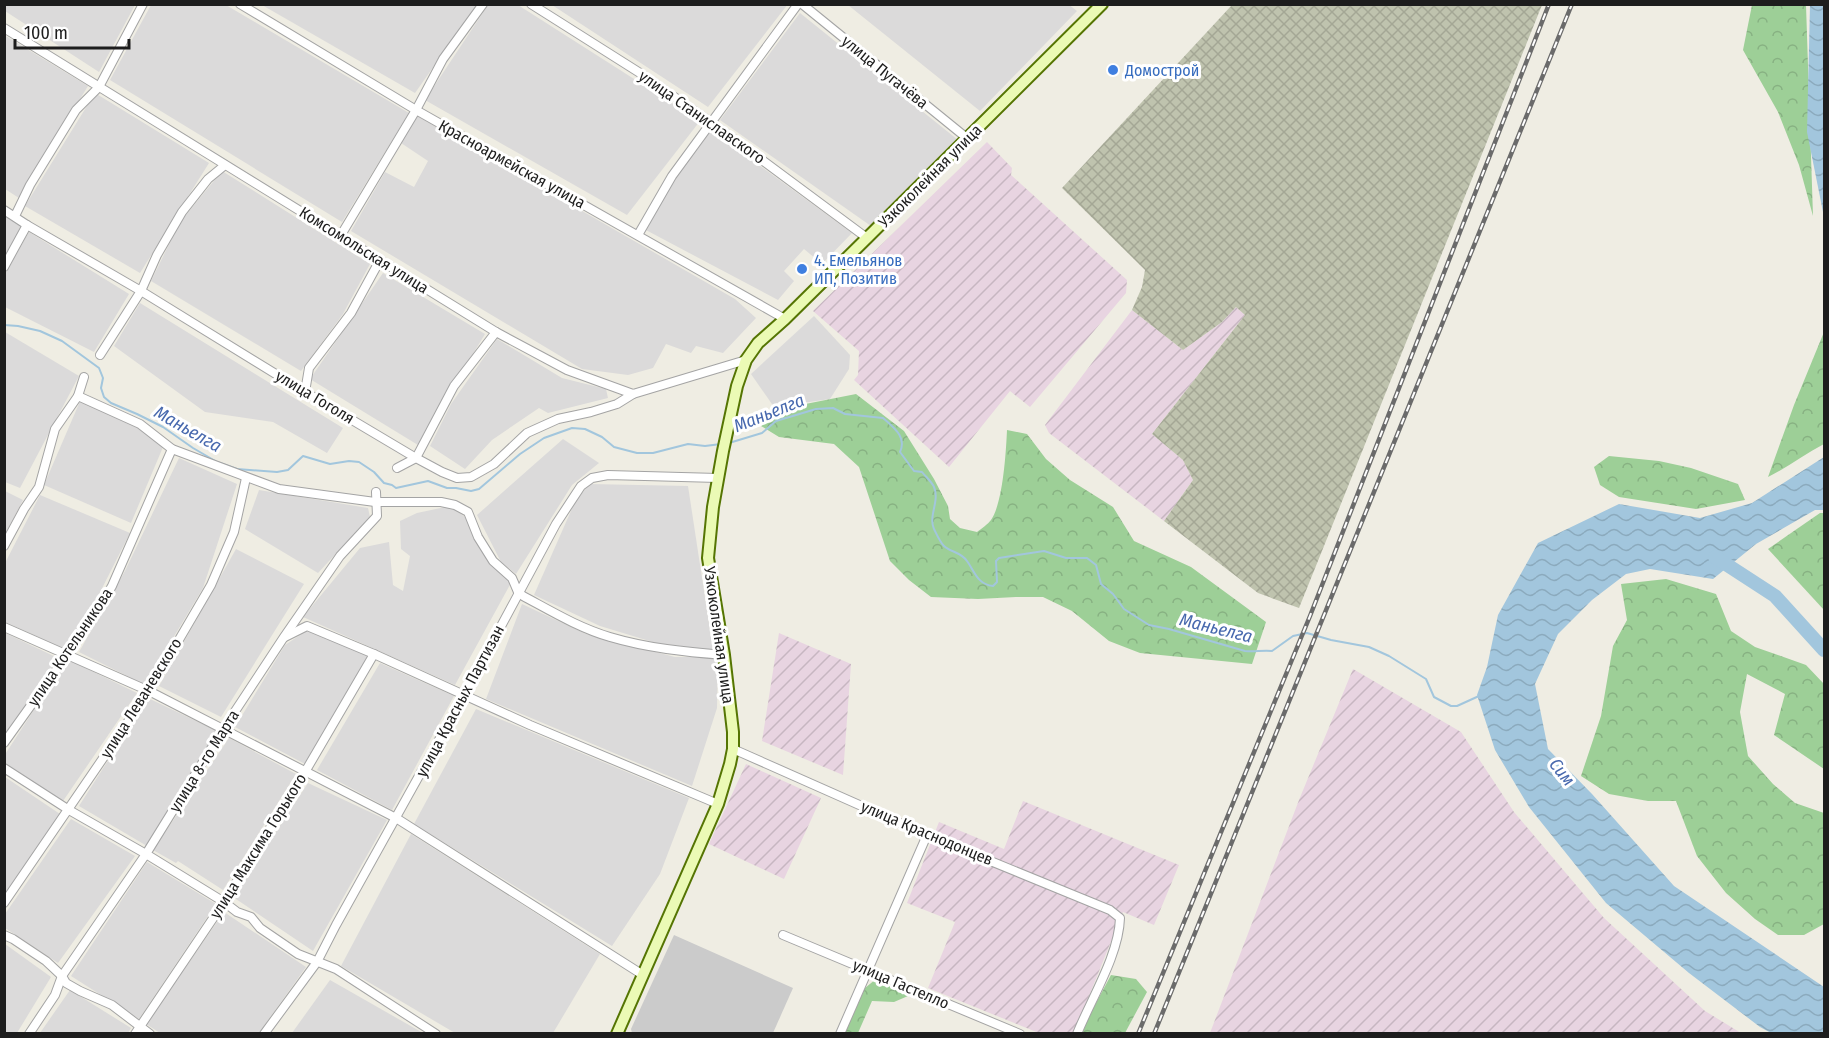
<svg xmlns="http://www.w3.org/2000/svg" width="1829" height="1038" font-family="'Fira Sans Condensed',sans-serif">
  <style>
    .residential { fill: #dbdada }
    .industrial { fill: url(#industrial-furrows) }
    .religious { fill: #cbcbcb }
    .construction { fill: url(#construction-cross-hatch) }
    .forest { fill: url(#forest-crowns) }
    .water { fill: url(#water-waves) }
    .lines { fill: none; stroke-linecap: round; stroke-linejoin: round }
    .stream { stroke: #a2c6dd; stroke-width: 2 }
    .river { stroke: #a2c6dd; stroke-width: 14 }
    .street-casing { stroke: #a4a4a4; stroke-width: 10 }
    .secondary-casing { stroke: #557503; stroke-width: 14 }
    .street { stroke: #fff; stroke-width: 8 }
    .secondary { stroke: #ebfab5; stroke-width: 10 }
    .rail-casing { stroke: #6b6b6b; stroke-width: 4.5 }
    .rail { stroke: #fff; stroke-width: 2; stroke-dasharray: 7; stroke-linecap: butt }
    .shop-dot { fill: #3f7fe0; stroke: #fff; stroke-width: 2 }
    .labels { text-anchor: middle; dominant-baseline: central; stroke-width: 6; stroke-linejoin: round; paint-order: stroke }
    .shop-label { font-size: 16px; fill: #366cbe; stroke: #fff; text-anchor: start }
    .street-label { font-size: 16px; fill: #1d1d1d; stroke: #fff }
    .water-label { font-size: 18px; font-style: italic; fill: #4869ae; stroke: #fff }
  </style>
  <defs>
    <pattern id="industrial-furrows" width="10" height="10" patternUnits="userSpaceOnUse" patternTransform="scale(1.5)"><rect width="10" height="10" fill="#e8d4e1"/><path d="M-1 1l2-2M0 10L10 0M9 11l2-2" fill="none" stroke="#c7b6c1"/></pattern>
    <pattern id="construction-cross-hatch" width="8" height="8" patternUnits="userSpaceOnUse" patternTransform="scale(1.5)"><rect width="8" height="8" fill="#bfc3ae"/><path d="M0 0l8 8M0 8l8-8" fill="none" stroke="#a4a795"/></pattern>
    <pattern id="forest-crowns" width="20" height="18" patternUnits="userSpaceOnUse" patternTransform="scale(1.5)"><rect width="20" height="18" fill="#9dcf97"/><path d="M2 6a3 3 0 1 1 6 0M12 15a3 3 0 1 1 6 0" fill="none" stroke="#87b182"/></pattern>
    <pattern id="water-waves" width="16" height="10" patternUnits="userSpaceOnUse" patternTransform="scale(1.5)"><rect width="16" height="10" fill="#a2c6dd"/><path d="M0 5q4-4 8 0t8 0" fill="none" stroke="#8baabd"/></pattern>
  </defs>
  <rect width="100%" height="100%" fill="#efede3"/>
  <g class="residential">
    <polygon points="788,4 708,107 552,5 552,4"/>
    <polygon points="1068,4 1077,11 980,111 848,5"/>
    <polygon points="4,5 5,4 135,5 99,72 5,11"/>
    <polygon points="151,5 226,5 409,113 342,222 110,80"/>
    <polygon points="262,5 477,5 415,93"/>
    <polygon points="488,5 518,5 700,121 627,215 425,100"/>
    <polygon points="800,13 958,140 871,226 720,120"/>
    <polygon points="4,35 88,86 19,198 5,189"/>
    <polygon points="95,93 209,163 140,273 25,206"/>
    <polygon points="417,116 735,299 756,318 723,353 696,346 691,353 666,344 653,368 628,375 582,369 351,231 385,172 414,187 428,161 401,143"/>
    <polygon points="711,130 852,233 822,264 804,249 784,271 794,281 778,300 644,229 676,175"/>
    <polygon points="222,171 370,264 343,314 301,371 151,281 180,222"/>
    <polygon points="5,216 22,227 5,260"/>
    <polygon points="29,232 129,294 94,352 5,307 5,274"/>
    <polygon points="383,273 485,334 418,445 310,379"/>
    <polygon points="140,303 343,428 327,453 273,422 205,412 114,346"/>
    <polygon points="814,316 850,355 849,369 830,399 774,407 751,374"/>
    <polygon points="5,332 79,376 20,488 5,482"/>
    <polygon points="497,339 562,378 606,389 608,398 548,413 539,408 492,440 465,469 430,446 451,404"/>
    <polygon points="81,399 140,428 163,447 131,523 44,485"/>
    <polygon points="563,439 599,463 572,485 516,574 501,562 477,515"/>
    <polygon points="179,458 237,484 203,588 145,685 79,652 125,571"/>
    <polygon points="589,484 688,486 713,650 656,643 600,626 534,595 574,504"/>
    <polygon points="259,490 368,508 370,517 318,573 245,529"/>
    <polygon points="5,491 23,500 5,535"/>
    <polygon points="40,495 130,533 90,612 67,650 5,622 4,565"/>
    <polygon points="450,506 465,517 487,560 511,583 455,685 303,617 360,548 389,542 393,585 403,591 410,556 401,549 400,521 417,513"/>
    <polygon points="236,549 304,584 221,717 159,686"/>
    <polygon points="522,604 586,634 675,657 718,657 717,708 692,786 486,699"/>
    <polygon points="309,629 369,656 305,764 235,727 285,645"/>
    <polygon points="5,633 58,658 5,737"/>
    <polygon points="67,659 137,693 63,801 5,763 4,756"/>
    <polygon points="380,663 454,696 392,810 317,770"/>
    <polygon points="148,698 217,731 147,846 79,806"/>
    <polygon points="476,709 689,798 660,874 612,946 414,824"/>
    <polygon points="229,738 296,774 223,890 178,861 176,863 153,850"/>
    <polygon points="5,777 60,814 5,894"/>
    <polygon points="308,783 387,820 313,951 233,897"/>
    <polygon points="71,819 135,856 58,963 5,928 5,914"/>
    <polygon points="411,834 600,954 553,1033 455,1033 341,966"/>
    <polygon points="147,862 216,904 139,1019 71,976"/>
    <polygon points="224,912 306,967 259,1033 160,1033 146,1024"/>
    <polygon points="5,944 51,977 17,1033 5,1033"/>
    <polygon points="330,980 423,1033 292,1033"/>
    <polygon points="70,990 131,1028 128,1033 40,1033"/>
  </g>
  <g class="industrial">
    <polygon points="987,142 1012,168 1011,175 1127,280 1126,293 1030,407 1010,391 949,467 854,380 858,375 859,351 813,311"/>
    <polygon points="1236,307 1245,315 1152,434 1183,460 1193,480 1164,521 1049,433 1045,425 1132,310 1183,350 1222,322"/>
    <polygon points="779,633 851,664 843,775 762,741"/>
    <polygon points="1353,669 1461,732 1514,812 1604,918 1705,1011 1741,1033 1210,1033 1299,800"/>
    <polygon points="746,764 821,798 784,879 709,844"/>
    <polygon points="1023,801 1179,865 1154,925 1123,912 1074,1033 1039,1033 928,988 955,922 907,903 939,822 1004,849"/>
  </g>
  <polygon class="religious" points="674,935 793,988 773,1033 632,1033 631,1029"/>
  <polygon class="construction" points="1232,5 1542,5 1299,608 1258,593 1164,521 1193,480 1183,460 1152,434 1245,315 1236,307 1222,322 1183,350 1132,310 1142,287 1145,270 1062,188"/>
  <g class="forest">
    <polygon points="1752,5 1806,5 1813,216 1799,165 1778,112 1743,50"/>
    <path d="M1824,332V444C1805,454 1788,467 1768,477L1794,405Z"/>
    <path d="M856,394L904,431L934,479L948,506L950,519L960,528L977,532C981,529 988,524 991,520C1003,503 1006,452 1007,430L1027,434L1046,459L1070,480L1113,507L1134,541L1191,567L1266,622L1252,664L1140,653L1109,641L1072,611L1043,597H1016L978,599L931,597L909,580L890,561L859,467L834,444L779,437L761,426L770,411Z"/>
    <polygon points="1609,456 1659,461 1691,468 1738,484 1745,500 1696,509 1619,497 1600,485 1594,467"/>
    <polygon points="1820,513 1824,513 1824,610 1768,549"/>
    <polygon points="1666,579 1716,594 1731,631 1755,647 1806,665 1824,684 1824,769 1774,735 1785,694 1747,674 1740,712 1748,756 1773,784 1795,803 1824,813 1824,924 1804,935 1778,935 1755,919 1726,893 1697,856 1676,801 1648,801 1609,794 1581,776 1601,716 1613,646 1627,620 1621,584"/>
    <polygon points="1111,975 1136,979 1147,992 1125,1033 1082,1034 1089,1016"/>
    <polygon points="876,979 908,996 894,1002 872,1001 858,1033 845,1033 865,988"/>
  </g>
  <g class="water">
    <polygon points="1810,5 1824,5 1824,217 1807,132"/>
    <polygon points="1824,457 1824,510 1815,510 1756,544 1713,579 1650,569 1626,574 1592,600 1558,634 1535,684 1548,749 1592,794 1674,886 1824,987 1824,1033 1771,1033 1760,1027 1689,973 1606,903 1529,807 1495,750 1477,695 1487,667 1498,615 1538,543 1619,504 1700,518 1752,503"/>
  </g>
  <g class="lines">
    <g class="stream">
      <polyline points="4,325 18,326 40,331 62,341 99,368 103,378 101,388 104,397 111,403 137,414 163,427 193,448 217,462 237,469 277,472 288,470 303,456 330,464 349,461 359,462 374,472 384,483 392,485 396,488 428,481 447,488 456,488 471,491 479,489 520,454 544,438 572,428 585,429 602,437 614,447 637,453 653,453 688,444 705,446 721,444"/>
      <path d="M729,443L762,433L776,421L816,409L833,408L845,414L883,418C894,428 907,437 900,452L914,471L922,472C926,477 932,482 934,487C940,501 928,516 934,529C936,533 940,542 944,546C950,552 961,552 967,561C975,572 977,584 993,586L997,582L996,561L999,558L1044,551L1066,558H1087L1096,565L1101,584L1113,594L1124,609L1149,625L1169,629L1245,651C1254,652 1263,650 1272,651L1293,636L1307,633L1331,640L1369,647L1389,656L1426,679L1434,697L1451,706H1457L1479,696"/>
    </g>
    <polyline class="river" points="1715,557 1775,596 1824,650"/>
    <defs>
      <g id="street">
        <polyline points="240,4 416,110 785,319"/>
        <polyline points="531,4 640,73 712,123 867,238"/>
        <polyline points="802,4 968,139"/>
        <polyline points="4,28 496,332 567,370 633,394 746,360"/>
        <polyline points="4,210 27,225 141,291 305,392 416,458 442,472 457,478 471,477 494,464 527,433 558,419 591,412 617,404 633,394"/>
        <polyline points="15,216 30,185 76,110 99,87 143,4"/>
        <polyline points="341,235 416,110 443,59 483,4"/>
        <polyline points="638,235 672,176 798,4"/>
        <polyline points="4,267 27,225"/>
        <polyline points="100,355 141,291 157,255 182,212 208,179 225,165"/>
        <polyline points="305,392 309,368 351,313 380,260"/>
        <path d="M78,396L140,424L172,449L279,489L375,502H441L455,505L468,512L478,537L493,561L512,578L518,592L523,596C551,611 579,628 610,637C647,648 686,652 724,655"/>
        <polyline points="397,468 416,458 454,386 496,332"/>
        <polyline points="4,546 24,509 39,487 55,429 78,396 84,377"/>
        <polyline points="4,627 149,691 396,818 643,975"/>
        <polyline points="285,637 307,626 374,654 530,725 718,804"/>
        <polyline points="4,743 92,620 112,586 172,449"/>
        <path d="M733,749L927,835L1110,910L1120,918C1119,955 1091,999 1077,1034"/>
        <polyline points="4,768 69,810 146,854 224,902 237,912 251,917 260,928 298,954 336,969 436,1034"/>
        <polyline points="4,903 149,691 211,585 234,532 246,478"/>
        <polyline points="4,935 13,939 46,961 62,976 66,983 80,991 112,1005 150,1034"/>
        <polyline points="783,935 1020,1034"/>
        <polyline points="29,1034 55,995 62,976 146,854 224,728 284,637 340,556 377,516 376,492"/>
        <polyline points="135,1034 224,902 305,772 374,654"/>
        <polyline points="264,1034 317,962 336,925 464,695 556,524 581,486 592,478 608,475 718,478"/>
        <polyline points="840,1034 927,835"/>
      </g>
      <polyline id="secondary" points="617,1034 718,804 730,764 733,749 733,732 724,655 708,558 713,507 723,451 737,386 746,360 758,343 785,319 867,238 1102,4"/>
    </defs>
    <use href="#street" class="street-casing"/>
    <use href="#secondary" class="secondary-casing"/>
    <use href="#street" class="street"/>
    <use href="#secondary" class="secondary"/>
    <defs>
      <g id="rail">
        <polyline points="1138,1034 1310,616 1549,4"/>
        <polyline points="1154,1034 1572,4"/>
      </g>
    </defs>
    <use href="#rail" class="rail-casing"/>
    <use href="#rail" class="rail"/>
  </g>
  <g class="shop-dot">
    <circle cx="1113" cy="70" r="6"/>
    <circle cx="802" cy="269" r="6"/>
  </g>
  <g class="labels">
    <g class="shop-label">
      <text x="1125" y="70">Домострой</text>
      <text x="814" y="260">4. Емельянов<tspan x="814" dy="18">ИП, Позитив</tspan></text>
    </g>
    <g class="street-label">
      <text transform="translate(885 72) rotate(39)">улица Пугачёва</text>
      <text transform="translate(702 117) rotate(35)">улица Станиславского</text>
      <text transform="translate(512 164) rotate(29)">Красноармейская улица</text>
      <text transform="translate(930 176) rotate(-45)">Узкоколейная улица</text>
      <text transform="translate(364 250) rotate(32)">Комсомольская улица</text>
      <text transform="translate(315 397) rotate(31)">улица Гоголя</text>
      <text transform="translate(719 635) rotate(82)">Узкоколейная улица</text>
      <text transform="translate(70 647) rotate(-56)">улица Котельникова</text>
      <text transform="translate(141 698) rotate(-58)">улица Леваневского</text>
      <text transform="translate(460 701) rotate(-62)">улица Красных Партизан</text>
      <text transform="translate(204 761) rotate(-58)">улица 8-го Марта</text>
      <text transform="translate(927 833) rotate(23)">улица Краснодонцев</text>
      <text transform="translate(258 846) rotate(-58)">улица Максима Горького</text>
      <text transform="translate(901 984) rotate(23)">улица Гастелло</text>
    </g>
    <g class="water-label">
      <text transform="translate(769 413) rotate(-22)">Маньелга</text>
      <text transform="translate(188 429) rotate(30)">Маньелга</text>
      <text transform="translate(1216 628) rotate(14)">Маньелга</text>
      <text transform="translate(1562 772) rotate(52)">Сим</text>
    </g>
  </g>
  <rect width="1829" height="1038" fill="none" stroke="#1d1d1d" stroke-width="12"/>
  <path d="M15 39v9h114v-9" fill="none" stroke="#1d1d1d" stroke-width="3"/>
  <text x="24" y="39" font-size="18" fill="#1d1d1d" stroke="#ffffff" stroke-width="4.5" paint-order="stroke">100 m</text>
</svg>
